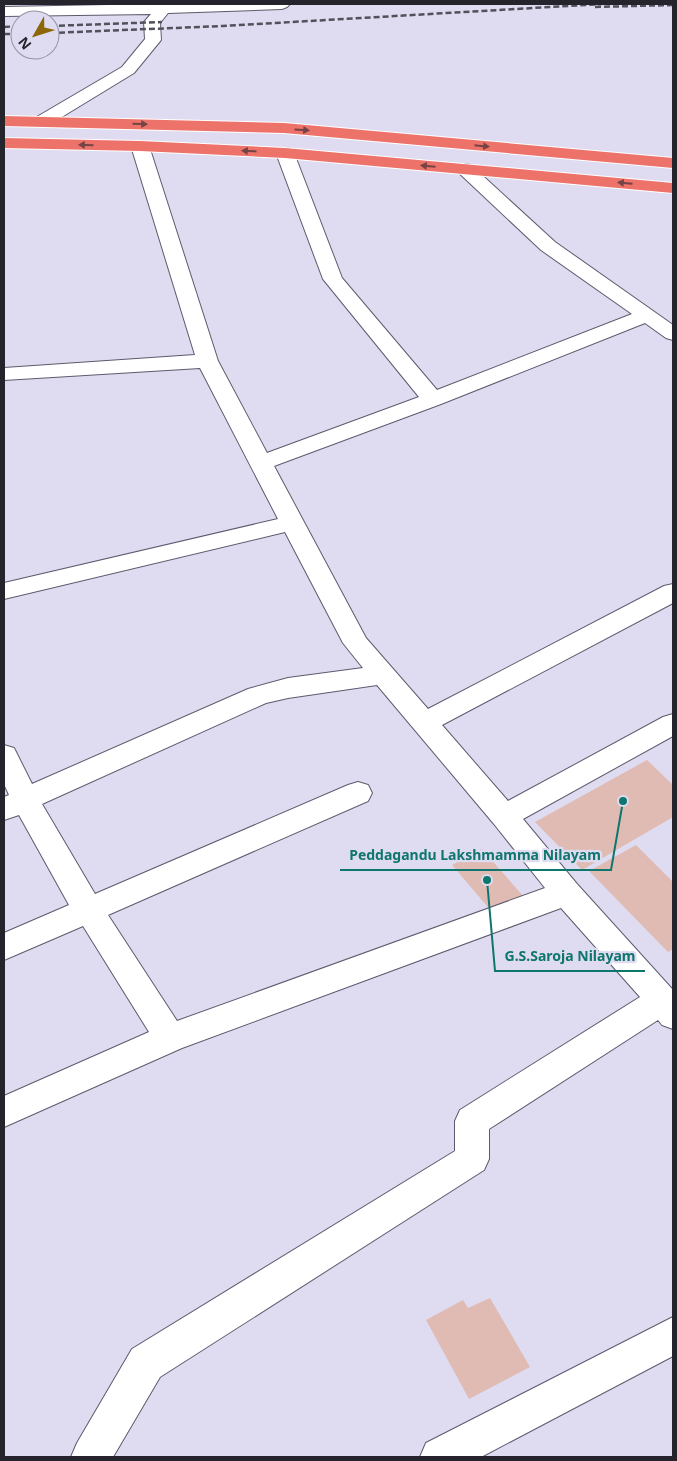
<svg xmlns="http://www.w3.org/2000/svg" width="677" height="1461" font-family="'Noto Sans',sans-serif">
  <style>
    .building { fill: #dfbbb4 }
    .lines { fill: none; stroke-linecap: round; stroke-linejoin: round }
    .street-casing { stroke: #5d5a6d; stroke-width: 2 }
    .highway-casing { stroke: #fff; stroke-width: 2 }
    .street { fill: #fff; fill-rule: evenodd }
    .highway { fill: #ed7269; fill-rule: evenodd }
    .rail { stroke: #51505b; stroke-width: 2.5; stroke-dasharray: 6 3; stroke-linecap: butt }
    .oneway { fill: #754344 }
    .leader { fill: none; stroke: #0f766e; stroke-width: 2 }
    .callout-dot { fill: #0f766e; stroke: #dfdcf1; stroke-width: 2 }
    .callout-label { font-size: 14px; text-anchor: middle; font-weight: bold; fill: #0f766e; stroke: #dfdcf1; stroke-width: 4.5; stroke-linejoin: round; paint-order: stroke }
  </style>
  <rect width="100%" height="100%" fill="#dfdcf1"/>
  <g class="building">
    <polygon points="647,760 673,785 673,817 582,870 535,822"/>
    <polygon points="636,845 673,882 673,949 668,952 589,871"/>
    <polygon points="482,849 523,896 492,912 452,865"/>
    <polygon points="490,1298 530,1367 469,1399 426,1320 463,1300 468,1308"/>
  </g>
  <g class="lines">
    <defs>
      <g id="street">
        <polygon points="160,4 290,4 287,7 282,9 168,13 160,23 161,40 134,73 47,126 35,126 32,122 35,118 122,67 145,39 144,22 151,14 4,16 4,7"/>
        <path d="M140,141L146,142L149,146L218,361L267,453L419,397L323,279L276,153L279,149L285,148L291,149L294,153L342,278L437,390L632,314L541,250L459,173L456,169L459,165L465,164L471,165L555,242L673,325V340L666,338L645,323L441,404L274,466L366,638L428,709L664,586L673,584V603L442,725L508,801L663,717L673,714V736L523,819L577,884L673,990V1029L662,1025L658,1020L489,1129V1159L484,1170L160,1377L113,1457H71L77,1443L132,1349L455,1151V1121L460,1110L640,997L561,908L182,1048L4,1127V1096L149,1032L83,926L4,960V933L69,905L19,815L4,820V797L9,795L4,784V745L14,748L32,784L248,689L288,678L363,668L343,643L285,532L4,599V583L278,519L200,368L4,380V368L195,355L131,146L134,142ZM377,685L494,824L545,888L177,1021L108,915L368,801L372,793L368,785L358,782L348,785L95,894L42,804L266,703L288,698Z"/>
        <polygon points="673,1317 673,1356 481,1457 420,1457 426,1443"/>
      </g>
      <g id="highway">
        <polygon points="4,116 284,123 673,158 673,168 284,133 4,126"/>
        <polygon points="4,138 140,141 285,148 673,183 673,193 285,158 140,151 4,148"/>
      </g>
    </defs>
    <use href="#street" class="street-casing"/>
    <use href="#highway" class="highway-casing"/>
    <use href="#street" class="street"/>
    <use href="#highway" class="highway"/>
    <g class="rail">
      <polyline points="595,7 673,5"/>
      <polyline points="50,26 162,22"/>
      <polyline points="4,27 20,26"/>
      <polyline points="50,33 223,26 602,4"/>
      <polyline points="4,34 20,34"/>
    </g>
  </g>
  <defs><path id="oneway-solid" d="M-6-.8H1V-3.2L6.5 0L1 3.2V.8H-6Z" transform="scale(1.25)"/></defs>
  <g class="oneway">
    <use href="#oneway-solid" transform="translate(140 124) rotate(1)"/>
    <use href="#oneway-solid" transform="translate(302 130) rotate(4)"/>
    <use href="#oneway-solid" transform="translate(86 145) rotate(-179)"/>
    <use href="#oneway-solid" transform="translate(482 146) rotate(6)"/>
    <use href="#oneway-solid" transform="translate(249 151) rotate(-177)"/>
    <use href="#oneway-solid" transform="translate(428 166) rotate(-175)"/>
    <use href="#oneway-solid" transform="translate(625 183) rotate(-175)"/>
  </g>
  <path class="leader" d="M623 801L611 870H340M487 880L495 971H645"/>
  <g class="callout-dot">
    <circle cx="623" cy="801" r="5"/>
    <circle cx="487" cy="880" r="5"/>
  </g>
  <g class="callout-label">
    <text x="475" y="860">Peddagandu Lakshmamma Nilayam</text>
    <text x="570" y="961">G.S.Saroja Nilayam</text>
  </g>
  <rect width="677" height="1461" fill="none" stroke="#25242c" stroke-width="10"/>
  <g transform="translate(35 35) rotate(231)"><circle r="24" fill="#dfdcf1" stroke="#9592a2"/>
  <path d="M0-4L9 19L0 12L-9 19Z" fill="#8d6608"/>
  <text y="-8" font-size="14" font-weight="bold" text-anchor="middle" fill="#25242c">N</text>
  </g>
</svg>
